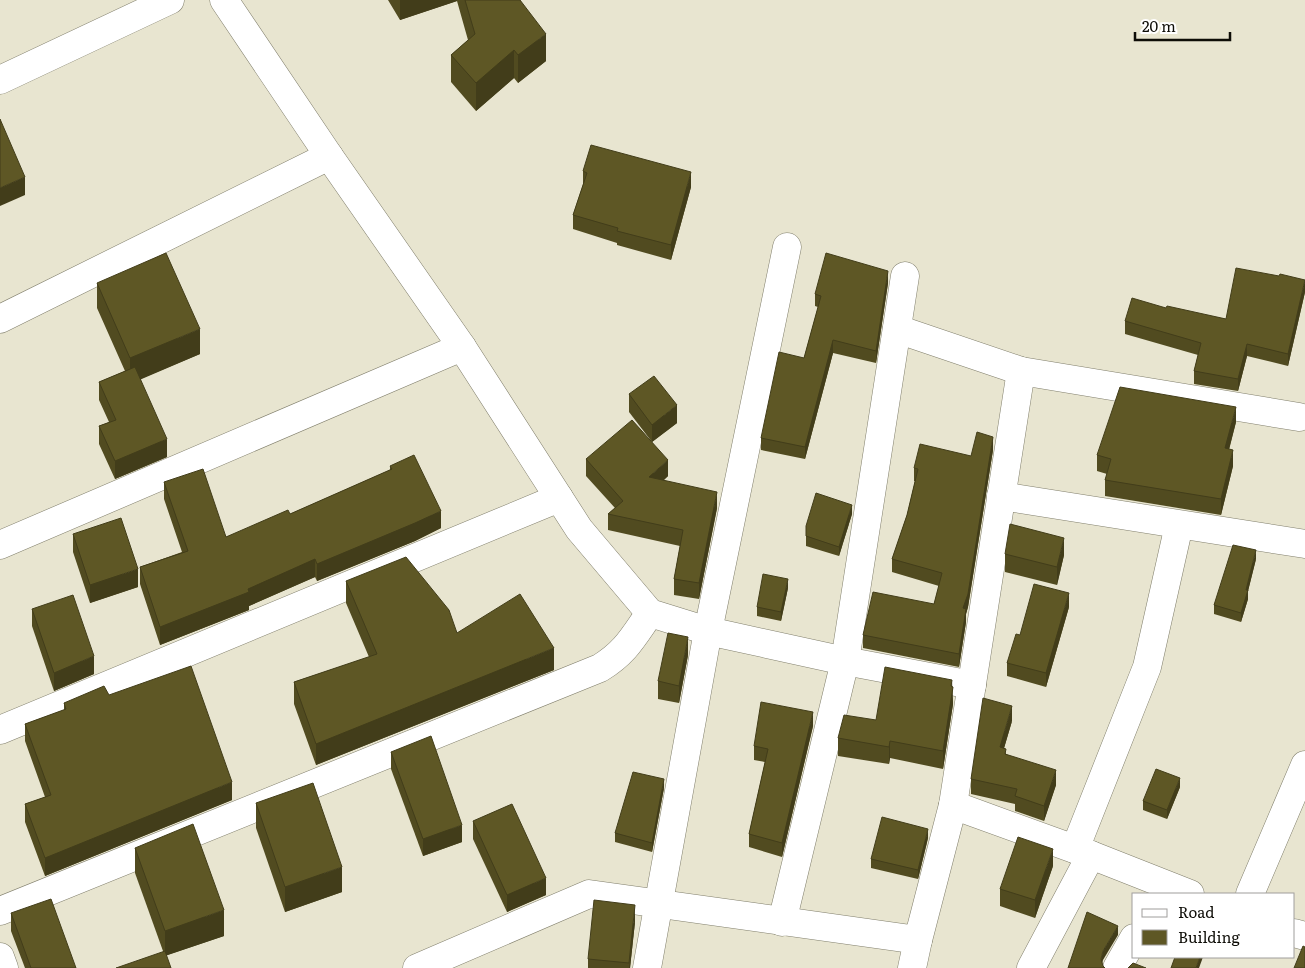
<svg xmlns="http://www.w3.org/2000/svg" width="1305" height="968" font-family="Literata,serif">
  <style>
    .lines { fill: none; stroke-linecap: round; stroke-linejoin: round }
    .minor-casing { stroke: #817f6c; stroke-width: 29 }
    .minor { stroke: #fff; stroke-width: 28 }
    .wall { fill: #514b20 }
    .shaded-wall { fill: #423d1a }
    .building { fill: #5e5725; stroke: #423d1a }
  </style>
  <rect width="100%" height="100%" fill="#e8e5d0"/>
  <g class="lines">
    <defs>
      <g id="minor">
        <polyline points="224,0 329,156 462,347 579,529 650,613 708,631 845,661 972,685"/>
        <polyline points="0,80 170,0"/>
        <polyline points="0,319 329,156"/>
        <polyline points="897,329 1021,371"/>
        <polyline points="1001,496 1305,544"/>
        <polyline points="0,545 462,347"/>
        <polyline points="0,730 559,498"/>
        <polyline points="953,805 1091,855 1190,894"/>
        <polyline points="1075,849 1147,667 1179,525"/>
        <polyline points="1250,894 1305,765"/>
        <path d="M0,911L600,668C626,652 633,637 650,613"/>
        <polyline points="782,922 845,661 905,276"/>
        <polyline points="1294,933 1305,936"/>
        <polyline points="0,957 4,968"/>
        <polyline points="417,968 589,894 918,940 953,805 1021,371 1299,417"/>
        <polyline points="647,968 708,631 787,247"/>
        <polyline points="912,968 918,940"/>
        <polyline points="1031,968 1091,855"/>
        <polyline points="1117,968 1134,938"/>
      </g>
    </defs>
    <use href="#minor" class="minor-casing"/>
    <use href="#minor" class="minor"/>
  </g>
  <g class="wall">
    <polygon points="388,0 520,0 546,61 518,83 514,78 476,111 451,82 451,55 468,40 457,1 400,20"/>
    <polygon points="583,171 691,187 671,260 617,245 617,243 573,229 573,215 583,185"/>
    <polygon points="97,283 200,354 140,379 167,457 115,479 99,444 99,426 109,422 99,400 99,382 125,371 97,308"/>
    <polygon points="888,283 876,363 833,353 805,459 761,450 761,438 804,358 818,307 815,306 815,294"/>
    <polygon points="1305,292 1288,366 1247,356 1238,391 1194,384 1194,371 1198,355 1125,334 1125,321 1166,308 1226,319"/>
    <polygon points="629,394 677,423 652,442 629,412"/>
    <polygon points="1236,422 1229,450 1233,466 1221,515 1105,496 1105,480 1107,474 1097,471 1097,455"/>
    <polygon points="993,450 968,607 966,614 966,622 959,667 863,648 863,635 934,604 939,586 892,572 892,559 907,515 915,481 914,481 914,468 971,456"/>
    <polygon points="586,459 668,476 664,480 717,508 699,599 674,595 674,579 680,546 608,530 608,514 615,508 586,476"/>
    <polygon points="390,466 441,528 415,541 317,581 315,577 249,606 249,610 160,645 140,584 140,567 182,552 164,499 164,482 226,537 290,514 390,470"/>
    <polygon points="852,514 839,556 806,546 806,526"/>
    <polygon points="73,534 138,587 90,603 73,552"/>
    <polygon points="1005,554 1064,555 1057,585 1005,572"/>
    <polygon points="1256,559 1248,591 1248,599 1241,622 1214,614 1214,605"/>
    <polygon points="346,581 457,633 554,670 316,765 294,704 294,682 369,657 346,603"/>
    <polygon points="788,588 781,621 757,616 757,607"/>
    <polygon points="1069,607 1046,687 1007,676 1007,663 1020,635"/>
    <polygon points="32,609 94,674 54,691 32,626"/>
    <polygon points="688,655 679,703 658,699 658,681"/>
    <polygon points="952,686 953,704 943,769 890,758 889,764 838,756 838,738 876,720"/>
    <polygon points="109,695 232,800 45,876 25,822 25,804 45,797 25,741 25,724 64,710 64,703"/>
    <polygon points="1012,721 1004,748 1006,754 1056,785 1044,821 1015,811 1015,804 971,794 971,779"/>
    <polygon points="813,726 782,857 749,847 749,834 765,762 754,760 754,746"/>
    <polygon points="391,752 462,842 423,856 391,769"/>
    <polygon points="1180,787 1167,819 1143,810 1143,801"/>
    <polygon points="664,788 652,852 615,842 615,833"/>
    <polygon points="256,803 342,892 285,912 256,828"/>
    <polygon points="473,821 546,895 507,912 473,839"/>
    <polygon points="928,838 918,879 871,868 871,859"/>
    <polygon points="135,848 224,936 167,955 163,951 135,873"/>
    <polygon points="1053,866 1035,918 1000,906 1000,889"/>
    <polygon points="11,913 76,968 25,968 11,931"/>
    <polygon points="635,922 630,968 588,968 588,959"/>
  </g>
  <g class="shaded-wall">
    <polygon points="400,0 457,0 457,1 400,20"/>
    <polygon points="546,34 546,61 518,83 518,55"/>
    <polygon points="514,50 514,78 476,111 476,83"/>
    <polygon points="691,172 691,187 671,260 671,245"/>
    <polygon points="25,177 25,195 0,206 0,188"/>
    <polygon points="888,271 888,283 876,363 876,351"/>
    <polygon points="1305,280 1305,292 1288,366 1288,354"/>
    <polygon points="200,329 200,354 130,384 130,358"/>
    <polygon points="833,340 833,353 805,459 805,447"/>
    <polygon points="1247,344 1247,356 1238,391 1238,379"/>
    <polygon points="677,405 677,423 652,442 652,425"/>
    <polygon points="1236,407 1236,422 1225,464 1225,448"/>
    <polygon points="993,437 993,450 968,607 966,614 966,622 959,667 959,654 963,608"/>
    <polygon points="167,439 167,457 115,479 115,461"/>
    <polygon points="1233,450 1233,466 1221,515 1221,499"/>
    <polygon points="668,460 668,476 649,493 649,477"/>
    <polygon points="717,492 717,508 699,599 699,583"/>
    <polygon points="852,505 852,514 839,556 839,547"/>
    <polygon points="441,511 441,528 415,541 317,581 317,564"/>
    <polygon points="1064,538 1064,555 1057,585 1057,567"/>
    <polygon points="1256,550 1256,559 1248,591 1248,599 1241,622 1241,613"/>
    <polygon points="315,559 315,577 249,606 249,610 160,645 160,627"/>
    <polygon points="138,569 138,587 90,603 90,585"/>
    <polygon points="788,579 788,588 781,621 781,612"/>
    <polygon points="1069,593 1069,607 1046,687 1046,673"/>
    <polygon points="688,637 688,655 679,703 679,686"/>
    <polygon points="554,648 554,670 316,765 316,744"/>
    <polygon points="94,656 94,674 54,691 54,673"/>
    <polygon points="952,680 953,704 943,769 943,751 951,686"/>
    <polygon points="1012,706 1012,721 1000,762 1000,747"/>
    <polygon points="813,712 813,726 782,857 782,843"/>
    <polygon points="890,741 890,758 889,764 889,747"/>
    <polygon points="1056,770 1056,785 1044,821 1044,806"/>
    <polygon points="1180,778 1180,787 1167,819 1167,810"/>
    <polygon points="664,779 664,788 652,852 652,843"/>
    <polygon points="232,782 232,800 45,876 45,858"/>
    <polygon points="462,825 462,842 423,856 423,839"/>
    <polygon points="928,829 928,838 918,879 918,870"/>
    <polygon points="1053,849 1053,866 1035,918 1035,900"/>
    <polygon points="342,867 342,892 285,912 285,887"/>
    <polygon points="546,878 546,895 507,912 507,895"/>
    <polygon points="635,905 635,922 630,968 629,968"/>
    <polygon points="224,910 224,936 165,956 165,931"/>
    <polygon points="1118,926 1118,935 1103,960 1101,968 1101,959 1103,951"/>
    <polygon points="1200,957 1203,957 1199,968 1196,968"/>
  </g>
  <g class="building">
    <polygon points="465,0 520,0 546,34 518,55 514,50 476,83 451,55 475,34"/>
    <polygon points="0,119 25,177 0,188"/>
    <polygon points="591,145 691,172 671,245 617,231 618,228 573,215 587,173 583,171"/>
    <polygon points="166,253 200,329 130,358 97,283"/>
    <polygon points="826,253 888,271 876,351 833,340 805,447 761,438 779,352 804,358 821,296 815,294"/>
    <polygon points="1236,268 1279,276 1280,274 1305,280 1288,354 1247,344 1238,379 1194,371 1201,343 1125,321 1132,298 1166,308 1167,306 1226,319"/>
    <polygon points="135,367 167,439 115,461 99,426 116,420 99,382"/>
    <polygon points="654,376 677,405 652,425 629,394"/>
    <polygon points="1120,387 1236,407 1225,448 1233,450 1221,499 1105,480 1111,459 1097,455"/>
    <polygon points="632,420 668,460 649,477 717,492 699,583 674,579 683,530 608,514 623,501 586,459"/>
    <polygon points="977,432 993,437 968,594 963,608 966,609 959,654 863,635 873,592 934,604 942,573 892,559 907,515 918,469 914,468 920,444 971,456"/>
    <polygon points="414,455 441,511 415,523 317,564 315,559 248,589 249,592 160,627 140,567 188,551 164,482 203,469 226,537 288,510 290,514 392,469 390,466"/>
    <polygon points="816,493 852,505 839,547 806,536 806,526"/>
    <polygon points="121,518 138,569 90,585 73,534"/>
    <polygon points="1010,524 1064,538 1057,567 1005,554"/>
    <polygon points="1233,545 1256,550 1246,590 1248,590 1241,613 1214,605"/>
    <polygon points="406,557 449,610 457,633 520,594 554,648 316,744 294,682 377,654 346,581"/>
    <polygon points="763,574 788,579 781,612 757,607"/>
    <polygon points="1034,584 1069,593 1046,673 1007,663 1016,634 1020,635"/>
    <polygon points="73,595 94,656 54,673 32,609"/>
    <polygon points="668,633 688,637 679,686 658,681"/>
    <polygon points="191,666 232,782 45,858 25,804 51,795 25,724 66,709 64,703 104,686 109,695"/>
    <polygon points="885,667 952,680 951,686 953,687 943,751 890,741 889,747 838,738 844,715 876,720"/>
    <polygon points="983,698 1012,706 1000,747 1006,749 1005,754 1056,770 1044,806 1015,796 1017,789 971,779"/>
    <polygon points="761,702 813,712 782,843 749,834 768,749 754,746"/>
    <polygon points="431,736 462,825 423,839 391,752"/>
    <polygon points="1156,769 1180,778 1167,810 1143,801"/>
    <polygon points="633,772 664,779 652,843 615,833"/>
    <polygon points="313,783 342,867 285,887 256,803"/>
    <polygon points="512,804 546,878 507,895 473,821"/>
    <polygon points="882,817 928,829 918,870 871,859"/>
    <polygon points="193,824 224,910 165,931 135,848"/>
    <polygon points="1018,837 1053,849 1035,900 1000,889"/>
    <polygon points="51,899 76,968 31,968 11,913"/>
    <polygon points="594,900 635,905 629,963 588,959"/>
    <polygon points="1087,912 1118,926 1103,951 1101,959 1103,966 1105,968 1068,968"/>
    <polygon points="1303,946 1305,947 1305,968 1294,968"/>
    <polygon points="165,951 171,968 116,968"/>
    <polygon points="1175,957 1200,957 1196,968 1171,968"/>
    <polygon points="1133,963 1146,968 1128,968"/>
  </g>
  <rect x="1132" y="893" width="162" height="65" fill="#ffffff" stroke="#9f9e9c"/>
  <rect x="1142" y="909" width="25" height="8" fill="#ffffff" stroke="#9f9e9c"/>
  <text x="1178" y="918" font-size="15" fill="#0e0d07">Road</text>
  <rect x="1142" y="930" width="25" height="15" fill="#5e5725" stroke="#9f9e9c"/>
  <text x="1178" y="943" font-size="15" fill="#0e0d07">Building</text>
  <path d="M1135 32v8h95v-8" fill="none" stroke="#0e0d07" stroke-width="2.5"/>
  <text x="1142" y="32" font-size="15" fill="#0e0d07" stroke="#ffffff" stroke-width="4" paint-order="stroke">20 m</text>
</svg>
